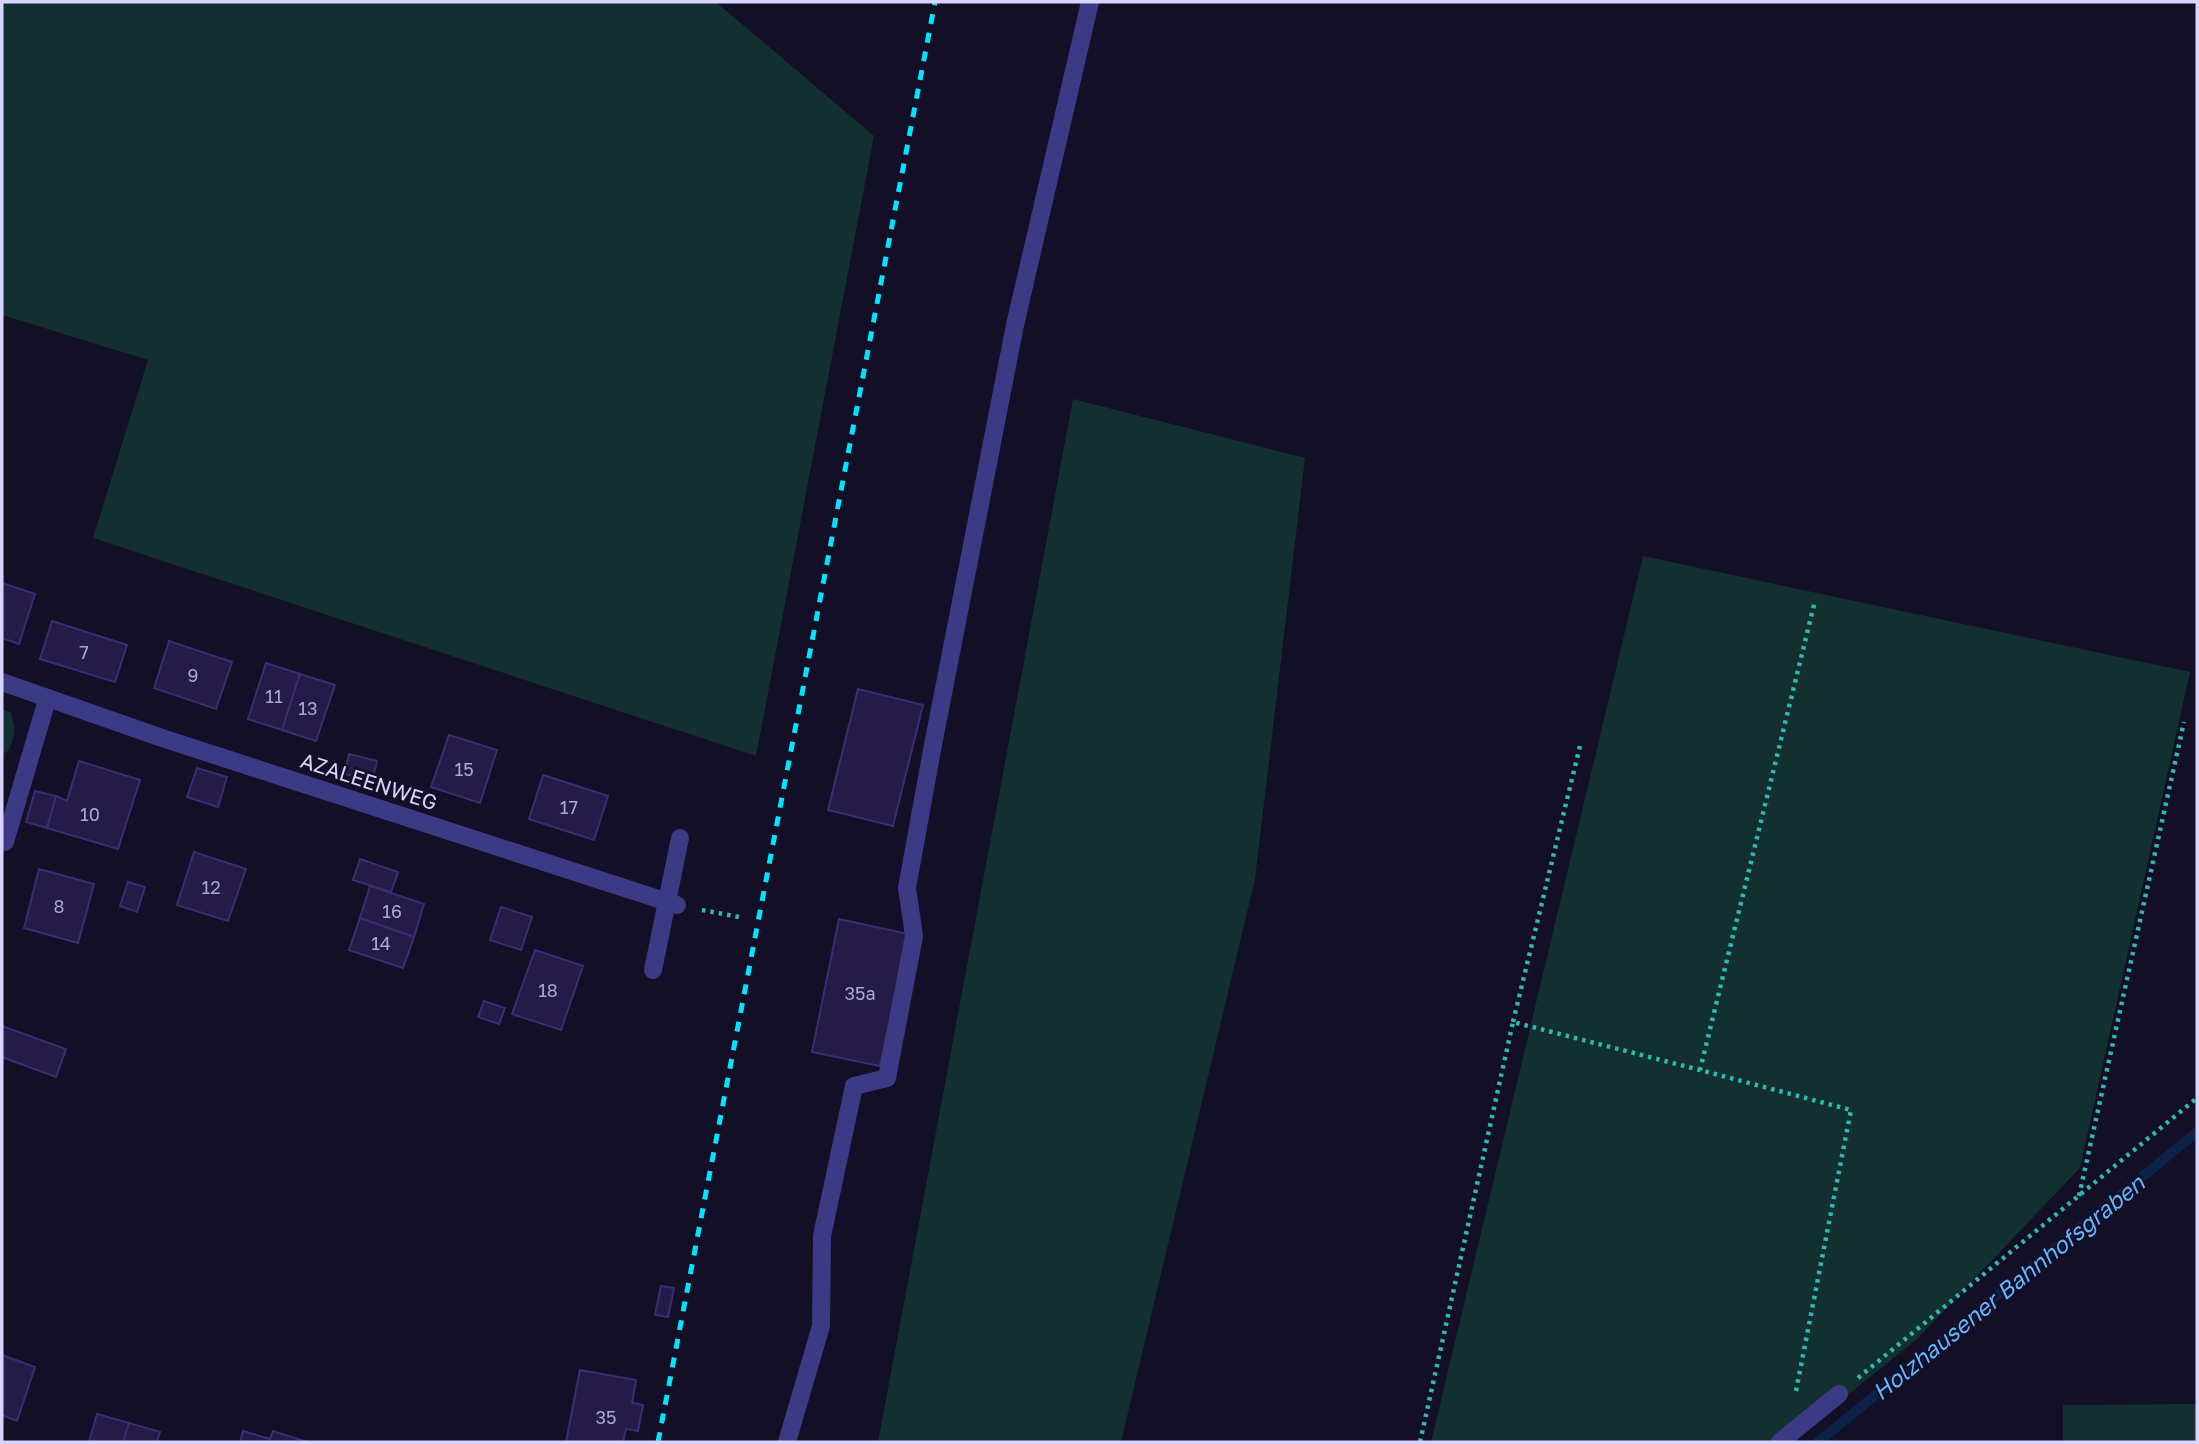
<svg xmlns="http://www.w3.org/2000/svg" width="2199" height="1444" font-family="'Golos Text',sans-serif">
  <style>
    .green { fill: #12302f }
    .lines { fill: none; stroke-linecap: round; stroke-linejoin: round }
    .stream { stroke: #0c2248; stroke-width: 10 }
    .building { fill: #241b47; stroke: #3b2d73; stroke-width: 2 }
    .path { stroke: #2fb8b0; stroke-width: 4.5; stroke-dasharray: 3.5 5; stroke-linecap: butt }
    .lane { stroke: #3d3a85; stroke-width: 18 }
    .street { stroke: #3d3a85; stroke-width: 18 }
    .rail { stroke: #00e5ff; stroke-width: 5; stroke-dasharray: 10 9; stroke-linecap: butt }
    .labels { text-anchor: middle; dominant-baseline: central; stroke-width: 5; stroke-linejoin: round; paint-order: stroke }
    .number-label { font-size: 18px; fill: #aca6d1 }
    .street-label { font-size: 21px; fill: #d9d4ff; stroke: #130f26 }
    .water-label { font-size: 23px; font-style: italic; fill: #62b6ff; stroke: #130f26 }
  </style>
  <rect width="100%" height="100%" fill="#130f26"/>
  <g class="green">
    <polygon points="2,2 716,2 874,136 756,756 93,538 148,360 2,315"/>
    <polygon points="1073,399 1305,458 1255,879 1121,1442 878,1442"/>
    <polygon points="1643,556 2190,672 2080,1168 1916,1340 1789,1442 1431,1442"/>
    <path d="M2,709L11,713C16,729 16,740 6,753L2,752Z"/>
    <polygon points="2197,1404 2197,1442 2063,1442 2063,1405"/>
  </g>
  <g class="lines">
    <polyline class="stream" points="1818,1442 2197,1132"/>
  </g>
  <g class="building">
    <polygon points="2,583 35,594 19,644 2,638"/>
    <polygon points="52,621 127,645 115,682 40,659"/>
    <polygon points="169,641 232,662 216,709 154,688"/>
    <polygon points="266,663 300,674 282,730 248,719"/>
    <polygon points="300,674 335,685 316,741 282,730"/>
    <polygon points="858,689 923,705 893,826 828,810"/>
    <polygon points="449,735 497,750 480,803 431,787"/>
    <polygon points="349,754 377,761 372,781 345,774"/>
    <polygon points="79,761 140,780 118,849 47,828 56,796 67,801"/>
    <polygon points="197,768 227,777 218,807 187,797"/>
    <polygon points="543,775 608,796 594,840 529,819"/>
    <polygon points="35,791 56,796 47,828 26,822"/>
    <polygon points="194,852 246,869 228,921 177,905"/>
    <polygon points="360,859 398,872 391,892 353,880"/>
    <polygon points="39,869 94,884 78,943 24,928"/>
    <polygon points="128,882 145,887 137,912 120,906"/>
    <polygon points="370,886 424,904 414,937 360,918"/>
    <polygon points="501,907 532,917 521,950 490,940"/>
    <polygon points="360,918 414,937 403,968 349,950"/>
    <polygon points="839,919 908,934 880,1066 812,1052"/>
    <polygon points="535,950 583,966 561,1030 512,1014"/>
    <polygon points="484,1001 505,1008 499,1024 478,1017"/>
    <polygon points="2,1026 66,1049 56,1077 2,1057"/>
    <polygon points="661,1286 674,1288 668,1317 655,1315"/>
    <polygon points="2,1355 35,1367 17,1421 2,1415"/>
    <polygon points="580,1370 636,1380 632,1403 643,1405 638,1431 626,1429 623,1442 566,1442"/>
    <polygon points="97,1414 129,1423 123,1442 89,1442"/>
    <polygon points="129,1423 160,1432 157,1442 123,1442"/>
    <polygon points="243,1431 270,1439 273,1431 307,1442 240,1442"/>
  </g>
  <g class="lines">
    <g class="path">
      <polyline points="702,910 739,917"/>
      <polyline points="1513,1022 1580,746"/>
      <polyline points="2079,1196 2184,722"/>
      <polyline points="1858,1378 2197,1098"/>
      <polyline points="1796,1391 1851,1110 1700,1070 1815,601"/>
      <polyline points="1420,1442 1513,1022 1700,1070"/>
    </g>
    <g class="lane">
      <polyline points="653,970 680,838"/>
      <polyline points="787,1442 821,1326 822,1236 854,1086 887,1078 914,936 907,888 932,750 1015,325 1090,2"/>
      <polyline points="1780,1442 1839,1394"/>
    </g>
    <g class="street">
      <polyline points="2,682 162,738 677,905"/>
      <polyline points="2,841 5,842 47,700"/>
    </g>
    <polyline class="rail" points="658,1442 935,2"/>
  </g>
  <g class="labels">
    <g class="number-label">
      <text x="84" y="652">7</text>
      <text x="193" y="675">9</text>
      <text x="274" y="696">11</text>
      <text x="308" y="708">13</text>
      <text x="464" y="769">15</text>
      <text x="569" y="807">17</text>
      <text x="90" y="814">10</text>
      <text x="211" y="887">12</text>
      <text x="59" y="906">8</text>
      <text x="392" y="911">16</text>
      <text x="381" y="943">14</text>
      <text x="548" y="990">18</text>
      <text x="860" y="993">35a</text>
      <text x="606" y="1417">35</text>
    </g>
    <g class="street-label">
      <text transform="translate(369 781) rotate(18)">AZALEENWEG</text>
    </g>
    <g class="water-label">
      <text transform="translate(2008 1287) rotate(-39)">Holzhausener Bahnhofsgraben</text>
    </g>
  </g>
  <rect width="2199" height="1444" fill="none" stroke="#d9d4ff" stroke-width="7"/>
</svg>
